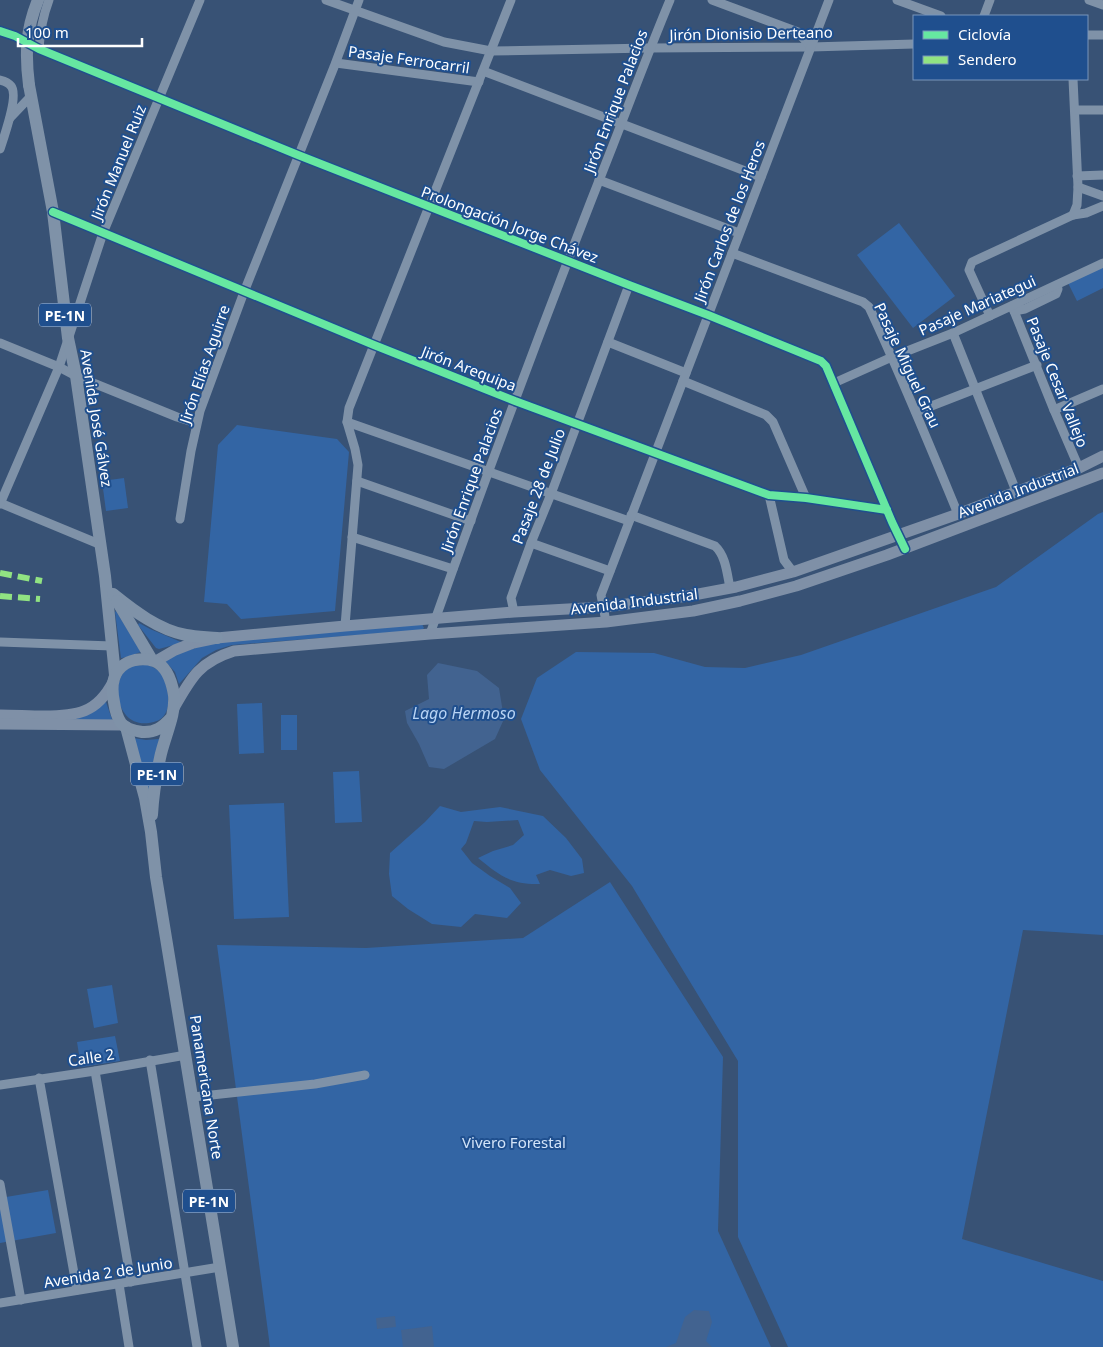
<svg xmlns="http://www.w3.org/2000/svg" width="1103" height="1347" font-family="'Noto Sans',sans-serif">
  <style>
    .green { fill: #3365a4 }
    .water { fill: #426390 }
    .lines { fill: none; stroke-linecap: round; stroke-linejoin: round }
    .minor { stroke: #7f92a8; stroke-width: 9 }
    .major { stroke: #7f90a7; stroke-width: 11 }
    .highway { stroke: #7f92a8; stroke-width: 12 }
    .highway-bridge { stroke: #7f92a8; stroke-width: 12 }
    .quiet { stroke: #91e382; stroke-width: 6; stroke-dasharray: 12 6; stroke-linecap: butt }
    .cycleway-casing { stroke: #1f4f8e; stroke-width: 11 }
    .cycleway { stroke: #66e7a1; stroke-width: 8 }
    .labels { text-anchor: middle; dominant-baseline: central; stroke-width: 4; stroke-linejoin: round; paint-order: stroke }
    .shield { fill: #1f4f8e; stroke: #bccadd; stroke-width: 1 }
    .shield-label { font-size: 14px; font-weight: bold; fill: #fff }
    .street-label { font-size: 15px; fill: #fff; stroke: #1f4f8e }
    .park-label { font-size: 15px; fill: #d3e4f9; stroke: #1f4f8e }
    .water-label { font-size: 16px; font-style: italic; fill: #b9d4f4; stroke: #1f4f8e }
  </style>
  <rect width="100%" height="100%" fill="#385275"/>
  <g class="green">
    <polygon points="899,223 955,296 913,328 857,255"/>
    <polygon points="1103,263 1103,288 1077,301 1067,281"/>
    <polygon points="237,425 337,439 349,452 335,611 241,619 227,604 204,602 218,445"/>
    <polygon points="124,478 128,508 106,511 102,481"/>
    <polygon points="1103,512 1103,935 1023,930 962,1239 1103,1281 1103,1347 788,1347 738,1237 738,1061 632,886 540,770 521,719 537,678 576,652 654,653 705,667 745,668 801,655 996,587 1098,514"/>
    <path d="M116,611L141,652C135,654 126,658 121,658L115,612Z"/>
    <polygon points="139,623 150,629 181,642 181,643 159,649 156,648 138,625"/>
    <polygon points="422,624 424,628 422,630 232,645 216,650 202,658 179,684 175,672 164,660 165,658 220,640"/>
    <path d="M148,665C153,667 157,669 161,673C167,682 172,705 165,714C162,720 155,722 149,723C114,728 109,674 132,666C137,665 143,665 148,665Z"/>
    <polygon points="106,702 113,722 59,719"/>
    <polygon points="262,703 264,753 239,754 237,704"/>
    <rect x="281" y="715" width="16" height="35"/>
    <polygon points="133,738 146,740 159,739 149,803"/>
    <polygon points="359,771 362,822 335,823 333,772"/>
    <polygon points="284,803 289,917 234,919 229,805"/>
    <path d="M440,806L461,812L500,807L543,816L566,838L582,859L584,873L571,876L550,870L536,875L540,884C511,885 499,875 478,858L493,851L513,845L524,835L518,820L487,822L474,821L466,843L461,849L472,863L490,876L510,888L521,903L507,918L475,914L461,927L432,924L408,909L392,896L389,874L390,853L425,822Z"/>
    <polygon points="610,882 723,1057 718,1231 771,1347 270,1347 217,945 366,948 523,938"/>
    <polygon points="112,985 118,1023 94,1028 87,989"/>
    <polygon points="115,1036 120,1061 81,1067 77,1042"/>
    <polygon points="48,1190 56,1233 0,1243 0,1198"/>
  </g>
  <g class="water">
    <polygon points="438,663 477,671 499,688 504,719 495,739 444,769 429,767 419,744 407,723 405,711 429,699 427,675"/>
    <polygon points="694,1310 709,1311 712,1322 706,1341 712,1347 666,1347 676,1343 685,1317"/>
    <polygon points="395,1316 396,1327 377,1329 376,1318"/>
    <polygon points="432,1326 434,1347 403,1347 401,1330"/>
  </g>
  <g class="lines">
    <g class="minor">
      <polyline points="326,0 444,42 491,51 650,48 811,47 914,44"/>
      <polyline points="712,0 798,32 811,47"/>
      <polyline points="897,0 941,16"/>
      <polyline points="1089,0 1103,5"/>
      <polyline points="984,16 990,0"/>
      <polyline points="0,31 15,36 39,49 298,155 629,285 708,315 821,361 826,366 892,522 905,549"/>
      <polyline points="1087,35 1103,35"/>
      <path d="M39,49C40,32 43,16 49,0"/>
      <polyline points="336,63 479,82"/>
      <polyline points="483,71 761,177"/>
      <polyline points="1073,79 1078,187 1077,205 1073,215"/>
      <path d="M0,80C4,81 8,82 11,86C19,95 4,137 0,149"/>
      <polyline points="1075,110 1103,110"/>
      <polyline points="10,118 31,96"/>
      <polyline points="1077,176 1103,175"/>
      <polyline points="599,180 739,233"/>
      <polyline points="1078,187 1103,196"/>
      <polyline points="53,212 374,345 515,401 769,495 806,498 887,510"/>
      <path d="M732,253L863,302L869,307C901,375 929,444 958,514"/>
      <polyline points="1012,306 1054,410 1079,468"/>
      <polyline points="1014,311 1025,309 1056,294 1058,289 1057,285"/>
      <polyline points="990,316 969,270 972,262 1073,215 1086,213 1103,206"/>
      <polyline points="953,333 1016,491"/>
      <polyline points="608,342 686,373"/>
      <polyline points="0,343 59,367 76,376 177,417 196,423"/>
      <polyline points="683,381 766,415 773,422 806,498"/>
      <polyline points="834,383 892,357 953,333 1103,263"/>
      <polyline points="1054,410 1103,389"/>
      <polyline points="916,412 1037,365"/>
      <polyline points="347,422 629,521"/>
      <polyline points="357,481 471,521"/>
      <polyline points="769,495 784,560 793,572"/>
      <polyline points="0,503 99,544"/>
      <polyline points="0,504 59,367 103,233 200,0"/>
      <path d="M631,515L715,546C726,556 727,574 730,588"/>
      <polyline points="180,519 191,451 200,411 244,292 334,67 359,0"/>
      <polyline points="352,537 453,569"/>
      <polyline points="531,543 610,571"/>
      <polyline points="514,612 511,598 531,543 551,494 629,285"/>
      <polyline points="606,622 601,595 829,0"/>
      <polyline points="345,626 358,465 355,449 347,422 349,408 511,0"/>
      <path d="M430,634C488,470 549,307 613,145C632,96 650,48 670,0"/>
      <polyline points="0,642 112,646"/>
      <polyline points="150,1060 197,1347"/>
      <polyline points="95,1071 131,1282"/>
      <polyline points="39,1078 77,1290"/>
      <polyline points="0,1085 95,1071 186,1055"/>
      <polyline points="193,1097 315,1084 365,1075"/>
      <polyline points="0,1184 21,1300"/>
      <polyline points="119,1284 129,1347"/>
      <polyline points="0,1303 220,1267"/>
    </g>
    <g class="major">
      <polyline points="156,661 175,650 193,643 217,638 345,626 514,612 604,607 688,596 736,587 793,572 958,514 1079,468 1103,456"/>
      <path d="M174,708C191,678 199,662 234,651L430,634L606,622L693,611L740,601L796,586L887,555L1103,473"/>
      <path d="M0,715C15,715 29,716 44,716C77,716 97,713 113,682"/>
      <polyline points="0,724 123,725"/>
    </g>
    <g class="highway">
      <polyline points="29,85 53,212 68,338 76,376 105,576 115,675"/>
      <path d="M113,594C134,611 159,630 186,635C196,637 207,637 217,638"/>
      <polyline points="117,601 152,660"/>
      <polyline points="126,727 145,798 151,832 156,877 233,1347"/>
      <path d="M152,815C153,796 156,777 160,758C164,738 176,715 174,695C172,683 167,666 154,661C148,659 141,659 135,660C114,665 110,683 114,702C115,709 117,717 121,723C126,729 135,731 142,732C155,733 163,727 171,718"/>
    </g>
    <path class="highway-bridge" d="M29,85C25,54 26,29 38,0"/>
    <g class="quiet">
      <polyline points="0,573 42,581"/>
      <polyline points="0,596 40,599"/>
    </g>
    <defs>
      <g id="cycleway">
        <polyline points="0,31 15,36 39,49 298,155 629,285 708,315 821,361 826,366 892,522 905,549"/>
        <polyline points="53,212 374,345 515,401 769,495 806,498 887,510"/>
      </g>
    </defs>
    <use href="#cycleway" class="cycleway-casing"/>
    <use href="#cycleway" class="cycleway"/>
  </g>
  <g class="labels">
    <g class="shield">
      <rect x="39" y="303.5" width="52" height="23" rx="4"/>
      <rect x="131" y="762.5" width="52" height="23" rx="4"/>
      <rect x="183" y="1189.5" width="52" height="23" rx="4"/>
    </g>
    <g class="shield-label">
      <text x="65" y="315">PE-1N</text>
      <text x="157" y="774">PE-1N</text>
      <text x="209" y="1201">PE-1N</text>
    </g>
    <g class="street-label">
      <text transform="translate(751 33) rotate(-1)">Jirón Dionisio Derteano</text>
      <text transform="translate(409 59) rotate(8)">Pasaje Ferrocarril</text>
      <text transform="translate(615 101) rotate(-69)">Jirón Enrique Palacios</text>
      <text transform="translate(118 162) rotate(-68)">Jirón Manuel Ruiz</text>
      <text transform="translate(729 221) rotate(-69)">Jirón Carlos de los Heros</text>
      <text transform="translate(510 224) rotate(21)">Prolongación Jorge Chávez</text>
      <text transform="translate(977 305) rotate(-24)">Pasaje Mariategui</text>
      <text transform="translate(204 364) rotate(-71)">Jirón Elías Aguirre</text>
      <text transform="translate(908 365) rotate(65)">Pasaje Miguel Grau</text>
      <text transform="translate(469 368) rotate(21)">Jirón Arequipa</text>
      <text transform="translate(1058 382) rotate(68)">Pasaje Cesar Vallejo</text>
      <text transform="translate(97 418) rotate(81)">Avenida José Gálvez</text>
      <text transform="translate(471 480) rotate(-70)">Jirón Enrique Palacios</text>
      <text transform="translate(538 486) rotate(-69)">Pasaje 28 de Julio</text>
      <text transform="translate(1018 490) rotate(-21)">Avenida Industrial</text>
      <text transform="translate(634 601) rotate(-7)">Avenida Industrial</text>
      <text transform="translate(91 1057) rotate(-9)">Calle 2</text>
      <text transform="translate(207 1087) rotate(81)">Panamericana Norte</text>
      <text transform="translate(108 1272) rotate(-9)">Avenida 2 de Junio</text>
    </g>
    <g class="park-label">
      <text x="514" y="1142">Vivero Forestal</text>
    </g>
    <g class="water-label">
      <text x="464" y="713">Lago Hermoso</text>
    </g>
  </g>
  <rect x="913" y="15" width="175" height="65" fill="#1f4f8e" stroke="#7995bb"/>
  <rect x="923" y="31" width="25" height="8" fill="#66e7a1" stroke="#7995bb"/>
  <text x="958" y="40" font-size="15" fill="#ffffff">Ciclovía</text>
  <rect x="923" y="56" width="25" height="8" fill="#91e382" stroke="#7995bb"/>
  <text x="958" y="65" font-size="15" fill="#ffffff">Sendero</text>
  <path d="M18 38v8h124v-8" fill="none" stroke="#ffffff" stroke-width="2.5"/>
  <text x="25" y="38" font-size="15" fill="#ffffff" stroke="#1f4f8e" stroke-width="4" paint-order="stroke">100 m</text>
</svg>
